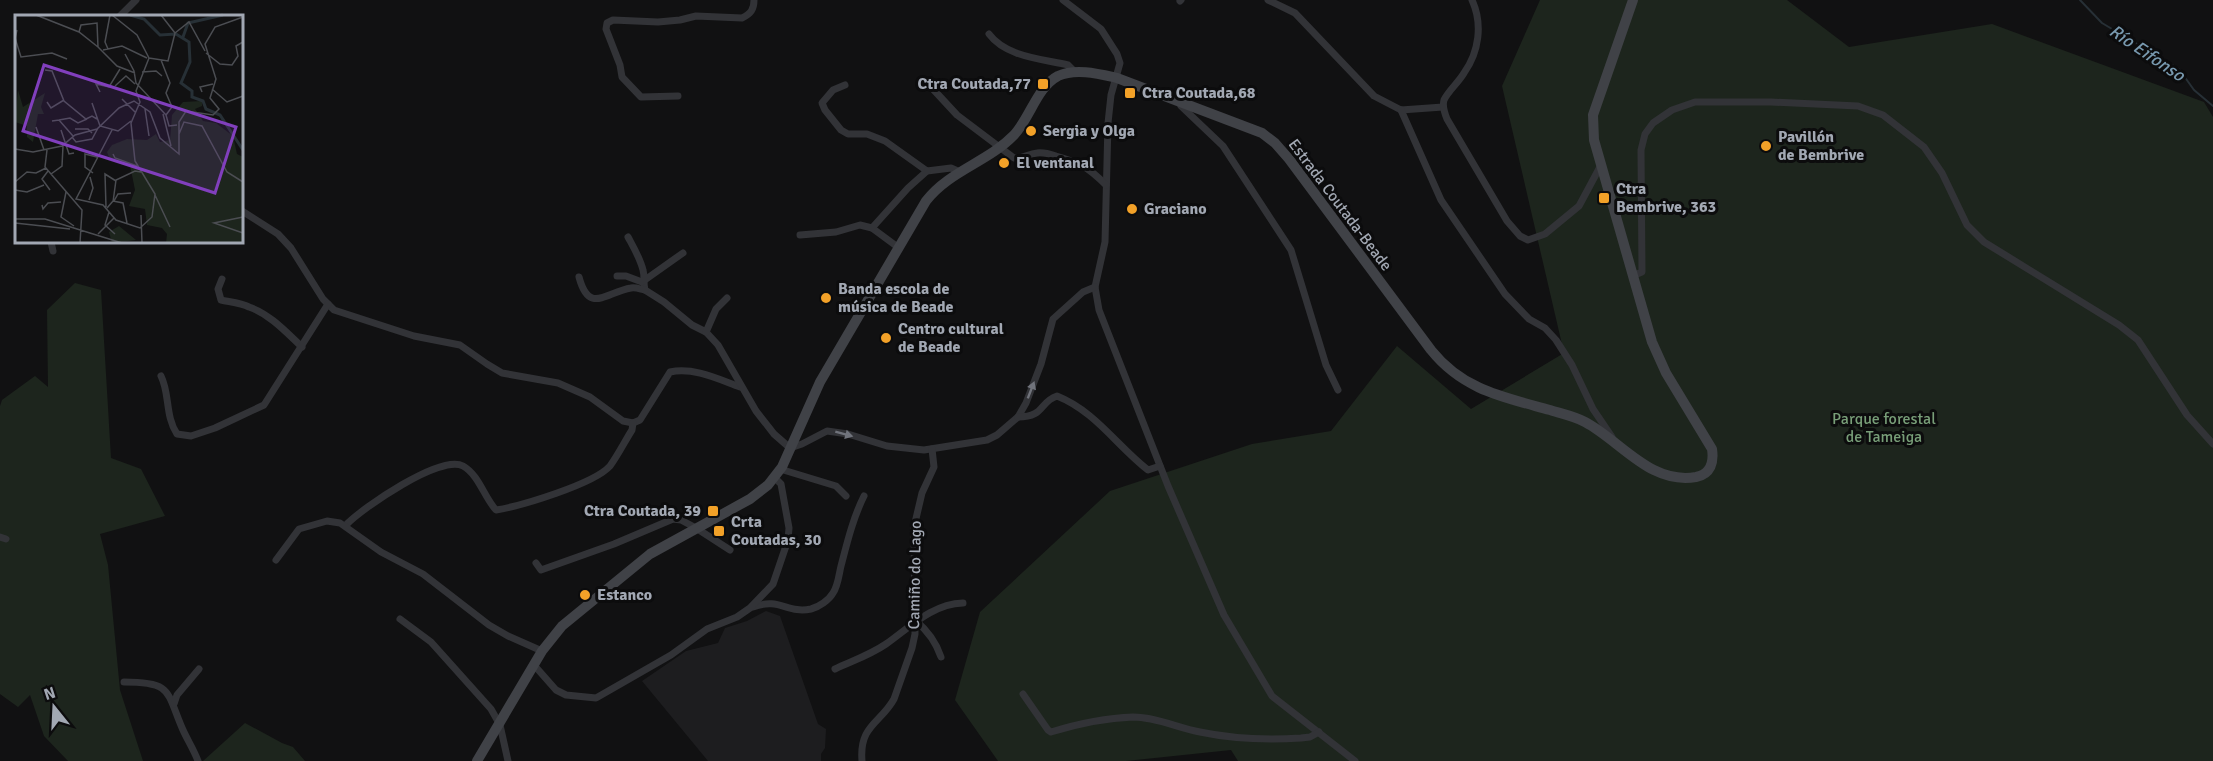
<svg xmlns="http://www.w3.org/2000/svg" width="2213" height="761" font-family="Signika,sans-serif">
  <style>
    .built { fill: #1d1d1f }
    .green { fill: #1d251d }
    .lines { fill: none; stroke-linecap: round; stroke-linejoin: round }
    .stream { stroke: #273036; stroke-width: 2 }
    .street { stroke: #323337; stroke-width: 7 }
    .secondary { stroke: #404247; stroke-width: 10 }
    .oneway { fill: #70737b }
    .poi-dot { fill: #f2a128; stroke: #0c0c0d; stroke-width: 2 }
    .labels { text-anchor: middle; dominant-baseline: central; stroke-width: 6; stroke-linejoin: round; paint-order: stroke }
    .poi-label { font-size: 16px; font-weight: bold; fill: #a2a8b3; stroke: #0c0c0d; text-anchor: start }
    .street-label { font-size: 16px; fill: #a2a8b3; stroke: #0c0c0d }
    .park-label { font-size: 16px; fill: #789e78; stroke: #0c0c0d }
    .water-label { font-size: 18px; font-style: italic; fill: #7899af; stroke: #0c0c0d }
    .inset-river { fill: none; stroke: #273036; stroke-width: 3 }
    .inset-road { fill: none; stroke: #4b4d52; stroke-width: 1.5 }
    .view { fill: #813fbd; fill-opacity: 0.15; stroke: #813fbd; stroke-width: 3 }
    .inset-edge { fill: none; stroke: #a2a8b3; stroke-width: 3 }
  </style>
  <rect width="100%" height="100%" fill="#111112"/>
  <polygon class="built" points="766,611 780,616 818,724 826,729 825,748 821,754 821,761 708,761 642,681 686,651 718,643 725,628 747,621"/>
  <g class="green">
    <polygon points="1540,0 1787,0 1849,47 1992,24 2204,102 2213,117 2213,761 1238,761 1231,750 1126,761 998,761 955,700 980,612 1110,491 1252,444 1331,431 1397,346 1471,409 1564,353 1502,86"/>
    <polygon points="75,283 101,290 111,458 141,469 165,516 100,534 108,565 120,690 143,761 68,761 44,736 30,695 18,707 0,694 0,406 2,400 35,376 48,387 47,310"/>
    <polygon points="245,723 282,743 293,747 305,761 203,761"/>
  </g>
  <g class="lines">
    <polyline class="stream" points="2080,0 2102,23 2179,69 2194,90 2213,106"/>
    <g class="street">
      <polyline points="1063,0 1101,29 1117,54 1120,63 1111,95 1108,123 1105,242 1095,287 1099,310 1168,486 1224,615 1272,696 1355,761"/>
      <polyline points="1268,0 1295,13 1374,96 1401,110 1443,107"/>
      <path d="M1472,0C1483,24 1479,52 1464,73C1459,82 1448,91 1444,100C1442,106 1445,114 1447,119L1507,221L1520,236L1528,240L1545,234L1579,206L1601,165"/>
      <polyline points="1180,1 1181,0"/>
      <polyline points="120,16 136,0"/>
      <path d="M989,34C1006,57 1042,59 1068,65L1075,72"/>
      <polyline points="845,85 833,90 822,103 825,110 841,130 848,134 867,134 885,141 927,171 951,168 960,172"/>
      <path d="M932,88L957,115L1014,158C1023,159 1028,154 1037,153C1044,152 1050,154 1056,156C1081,163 1088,167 1106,185"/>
      <path d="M678,96L641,97L622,77L620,65L606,29L607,23L613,20L658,22L680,20L696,16L742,18C751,14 754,9 754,0"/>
      <polyline points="1181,106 1223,146 1291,250 1326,365 1338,390"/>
      <polyline points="1401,110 1441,200 1505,294 1529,319 1545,328 1556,340 1572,365 1593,409 1612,437"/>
      <path d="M242,211L278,234L291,248L323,299L334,310L414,336L460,345L487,364L502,373L558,383L590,397L623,421L633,423L640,420L670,372C694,367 718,379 740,387"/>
      <polyline points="872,228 899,248"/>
      <polyline points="800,235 836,232 860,225 872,228 908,188 927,171"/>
      <path d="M628,237C634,248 640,258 643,270C645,277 643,283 645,290L664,302L692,325L706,332L718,345L756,411L774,434L790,448L802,444L827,431L848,434L887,446L924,450L987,440L997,435L1018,417L1026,403L1041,364L1053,319L1083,292L1095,287"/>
      <polyline points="51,242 53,251"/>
      <polyline points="617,276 626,276 642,282 683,253"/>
      <polyline points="1632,276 1642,272 1641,150 1645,134 1653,123 1672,110 1695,102 1771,102 1858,106 1883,115 1924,147 1942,173 1967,225 1984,242 2119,325 2138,340 2187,415 2213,444"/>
      <path d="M579,277C589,315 606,292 631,288C635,287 640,289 645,290"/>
      <path d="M222,279L218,289L221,300C230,302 241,303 249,307C270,314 287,333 302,347"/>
      <polyline points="706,332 716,309 727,298"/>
      <path d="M161,376C170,394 165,416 177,434L191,436L215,428L264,405L328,304"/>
      <path d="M1018,417C1045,417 1039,402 1057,396C1095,411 1117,446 1148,470L1160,466"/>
      <polyline points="780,469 836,486 846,496"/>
      <path d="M346,525C362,508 441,454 463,466C479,475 484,497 496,510C521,506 594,484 610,466C618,455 625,441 632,430L633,423"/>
      <polyline points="0,537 6,539"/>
      <polyline points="276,560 299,529 327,521 340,523 381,552 423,574 489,625 508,636 542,651"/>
      <polyline points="536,563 541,570 614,544 673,519 681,520 696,528 730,550"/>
      <path d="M753,607C780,597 787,614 811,609C819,607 829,600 833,593C838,586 839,574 841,566C847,543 853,518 864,496"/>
      <polyline points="400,619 431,642 491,709 500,725 508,761"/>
      <path d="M916,621C928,631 936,642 941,657"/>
      <polyline points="534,665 556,690 566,695 596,698 671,655 707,629 737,617 750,608 773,584 788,540 789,528 781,484 774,477"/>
      <path d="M835,669C852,661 870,655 886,644C910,627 932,604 963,603"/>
      <path d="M124,682C173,682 166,691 183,730C188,741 194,750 198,761"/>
      <path d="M1023,694L1048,730L1051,732C1077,724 1105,718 1133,717C1156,717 1178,728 1200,732C1233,739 1268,740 1301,738L1310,737L1319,732"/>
      <polyline points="174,704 177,695 199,669"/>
      <path d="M862,761C859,725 881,723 894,699L912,648L915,634L914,527L922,493L934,467L932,449"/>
    </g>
    <path class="secondary" d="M477,761L542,651L562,626L650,554L750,499L768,485L782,467L820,382L926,201C949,171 988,162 1014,135C1030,118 1037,87 1058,76C1076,68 1099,74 1117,78L1262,133L1275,143L1289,159L1431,350C1463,390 1503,397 1550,410C1562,414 1574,416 1585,422C1621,441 1650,485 1696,477C1711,474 1714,462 1712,449L1666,373L1652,342L1594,140L1593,115L1633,0"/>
  </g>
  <defs><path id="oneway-solid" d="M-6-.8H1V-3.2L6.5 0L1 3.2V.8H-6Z" transform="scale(1.5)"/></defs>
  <g class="oneway">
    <use href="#oneway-solid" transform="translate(1031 390) rotate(-69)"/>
    <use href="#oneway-solid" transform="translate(844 434) rotate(15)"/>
  </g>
  <g class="poi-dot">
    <rect x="1037" y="78" width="12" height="12" rx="3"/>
    <rect x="1124" y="87" width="12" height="12" rx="3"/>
    <circle cx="1031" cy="131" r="6"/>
    <circle cx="1766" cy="146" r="6"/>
    <circle cx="1004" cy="163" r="6"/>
    <rect x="1598" y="192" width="12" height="12" rx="3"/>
    <circle cx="1132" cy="209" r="6"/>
    <circle cx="826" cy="298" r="6"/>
    <circle cx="886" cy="338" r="6"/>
    <rect x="707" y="505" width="12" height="12" rx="3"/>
    <rect x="713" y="525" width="12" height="12" rx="3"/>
    <circle cx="585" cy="595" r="6"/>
  </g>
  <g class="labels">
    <g class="poi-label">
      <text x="1031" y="84" text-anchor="end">Ctra Coutada,77</text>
      <text x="1142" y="93">Ctra Coutada,68</text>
      <text x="1043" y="131">Sergia y Olga</text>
      <text x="1778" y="137">Pavillón<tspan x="1778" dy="18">de Bembrive</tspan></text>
      <text x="1016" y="163">El ventanal</text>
      <text x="1616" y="189">Ctra<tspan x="1616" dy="18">Bembrive, 363</tspan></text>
      <text x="1144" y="209">Graciano</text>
      <text x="838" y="289">Banda escola de<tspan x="838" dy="18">música de Beade</tspan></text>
      <text x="898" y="329">Centro cultural<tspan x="898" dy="18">de Beade</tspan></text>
      <text x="701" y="511" text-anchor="end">Ctra Coutada, 39</text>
      <text x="731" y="522">Crta<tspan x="731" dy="18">Coutadas, 30</tspan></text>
      <text x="597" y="595">Estanco</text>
    </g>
    <g class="street-label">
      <text transform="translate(1340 205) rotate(53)">Estrada Coutada-Beade</text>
      <text transform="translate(915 575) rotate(-89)">Camiño do Lago</text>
    </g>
    <g class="park-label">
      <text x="1884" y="419">Parque forestal<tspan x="1884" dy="18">de Tameiga</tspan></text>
    </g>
    <g class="water-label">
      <text transform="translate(2147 53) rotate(34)">Río Eifonso</text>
    </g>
  </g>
  <g transform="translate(15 15)">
    <rect width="228" height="228" fill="#111112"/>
    <path d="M3,75L8,92L30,78L26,92L29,99H23L18,127L12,122V111L0,107ZM187,86V91L180,94L188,106L201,108L218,121L222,139L228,142V228H151L152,219L147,213L132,210L130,194L114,191L120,175L115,150L95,145L92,137L97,130L112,124L132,125L141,119L145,127L155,125L157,100L168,87ZM104,211L121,225L97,228L94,217Z" fill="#1d251d"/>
    <path class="inset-river" d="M115,0L129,4L145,20L161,19L174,27L175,47L166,68L177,76V82L188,86L191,94L205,100L228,135M168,22L173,8L208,0"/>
    <path class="inset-road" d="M21,0L64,17L83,32M97,0L122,20L134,43L121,76L125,87L116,108L120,146L140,179L137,202L125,213L101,205L88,190L61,184L97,115M146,0L160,18M2,15L0,23L6,42L37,38L52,44M64,17L66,10L82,8L83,32L102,51L120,58M160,18L174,7L190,36M93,34L90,27L95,0M88,35L107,31L132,43M191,38L205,49L217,50L223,41L221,31L228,27M110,39L119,56L121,68L151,100M134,43L153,46L160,18M146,45L155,68L151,78L157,92L151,100L154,111L162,110M30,55L37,56L49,86L71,104L77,101L82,104M127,57L141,56L147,61M100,71L111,61L120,69M197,74L212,87L228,81M85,77L81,69L94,72L105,54M187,77L185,72L198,69M107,84L120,97M32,87L36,93L49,85M77,88L85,111L103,116L116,106M130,94L134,121M148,99L156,131M44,105L55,103L63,108L72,104M37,106L44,105L58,121M21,112L29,135M60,114H73L77,118M46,115L54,139L59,138M164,119L169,107L187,111L212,157L228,167M57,122L61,127L77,124L83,113M0,134L18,137L47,131L60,120L82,114L104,93L119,86L135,97L145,123L164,139V107L171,96L198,100L204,94L195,83L201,64L190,29L200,12L228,2M32,135L30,152L67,195L65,228M98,139L100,143L122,151M33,156L27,164L35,175M78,158L70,152V139L82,142M36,159L47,151L48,131M0,167L12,157L21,158L31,153M0,175L12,177L29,170M51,177L46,202L59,211M140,180L155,212M74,185L78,173L75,162M99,186L103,179L116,178M98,187L101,165L120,156L126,157M27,190L28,194L33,188L46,187M91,192L90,159L101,166M92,193L98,186L108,188L112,208M94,197L90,210L100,219M126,200L127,228M228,202L199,208L228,218M0,204H30L107,228M0,208L55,214M83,219L99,203M174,228H218"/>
    <path class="view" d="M29,50L221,112L200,178L8,116Z"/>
    <rect width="228" height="228" class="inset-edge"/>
  </g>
  <g transform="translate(54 707) rotate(342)" stroke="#0c0c0d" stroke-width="4.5" paint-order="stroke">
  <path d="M0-4.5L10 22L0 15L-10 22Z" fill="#a2a8b3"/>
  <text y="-9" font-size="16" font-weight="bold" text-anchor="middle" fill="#a2a8b3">N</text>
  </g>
</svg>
